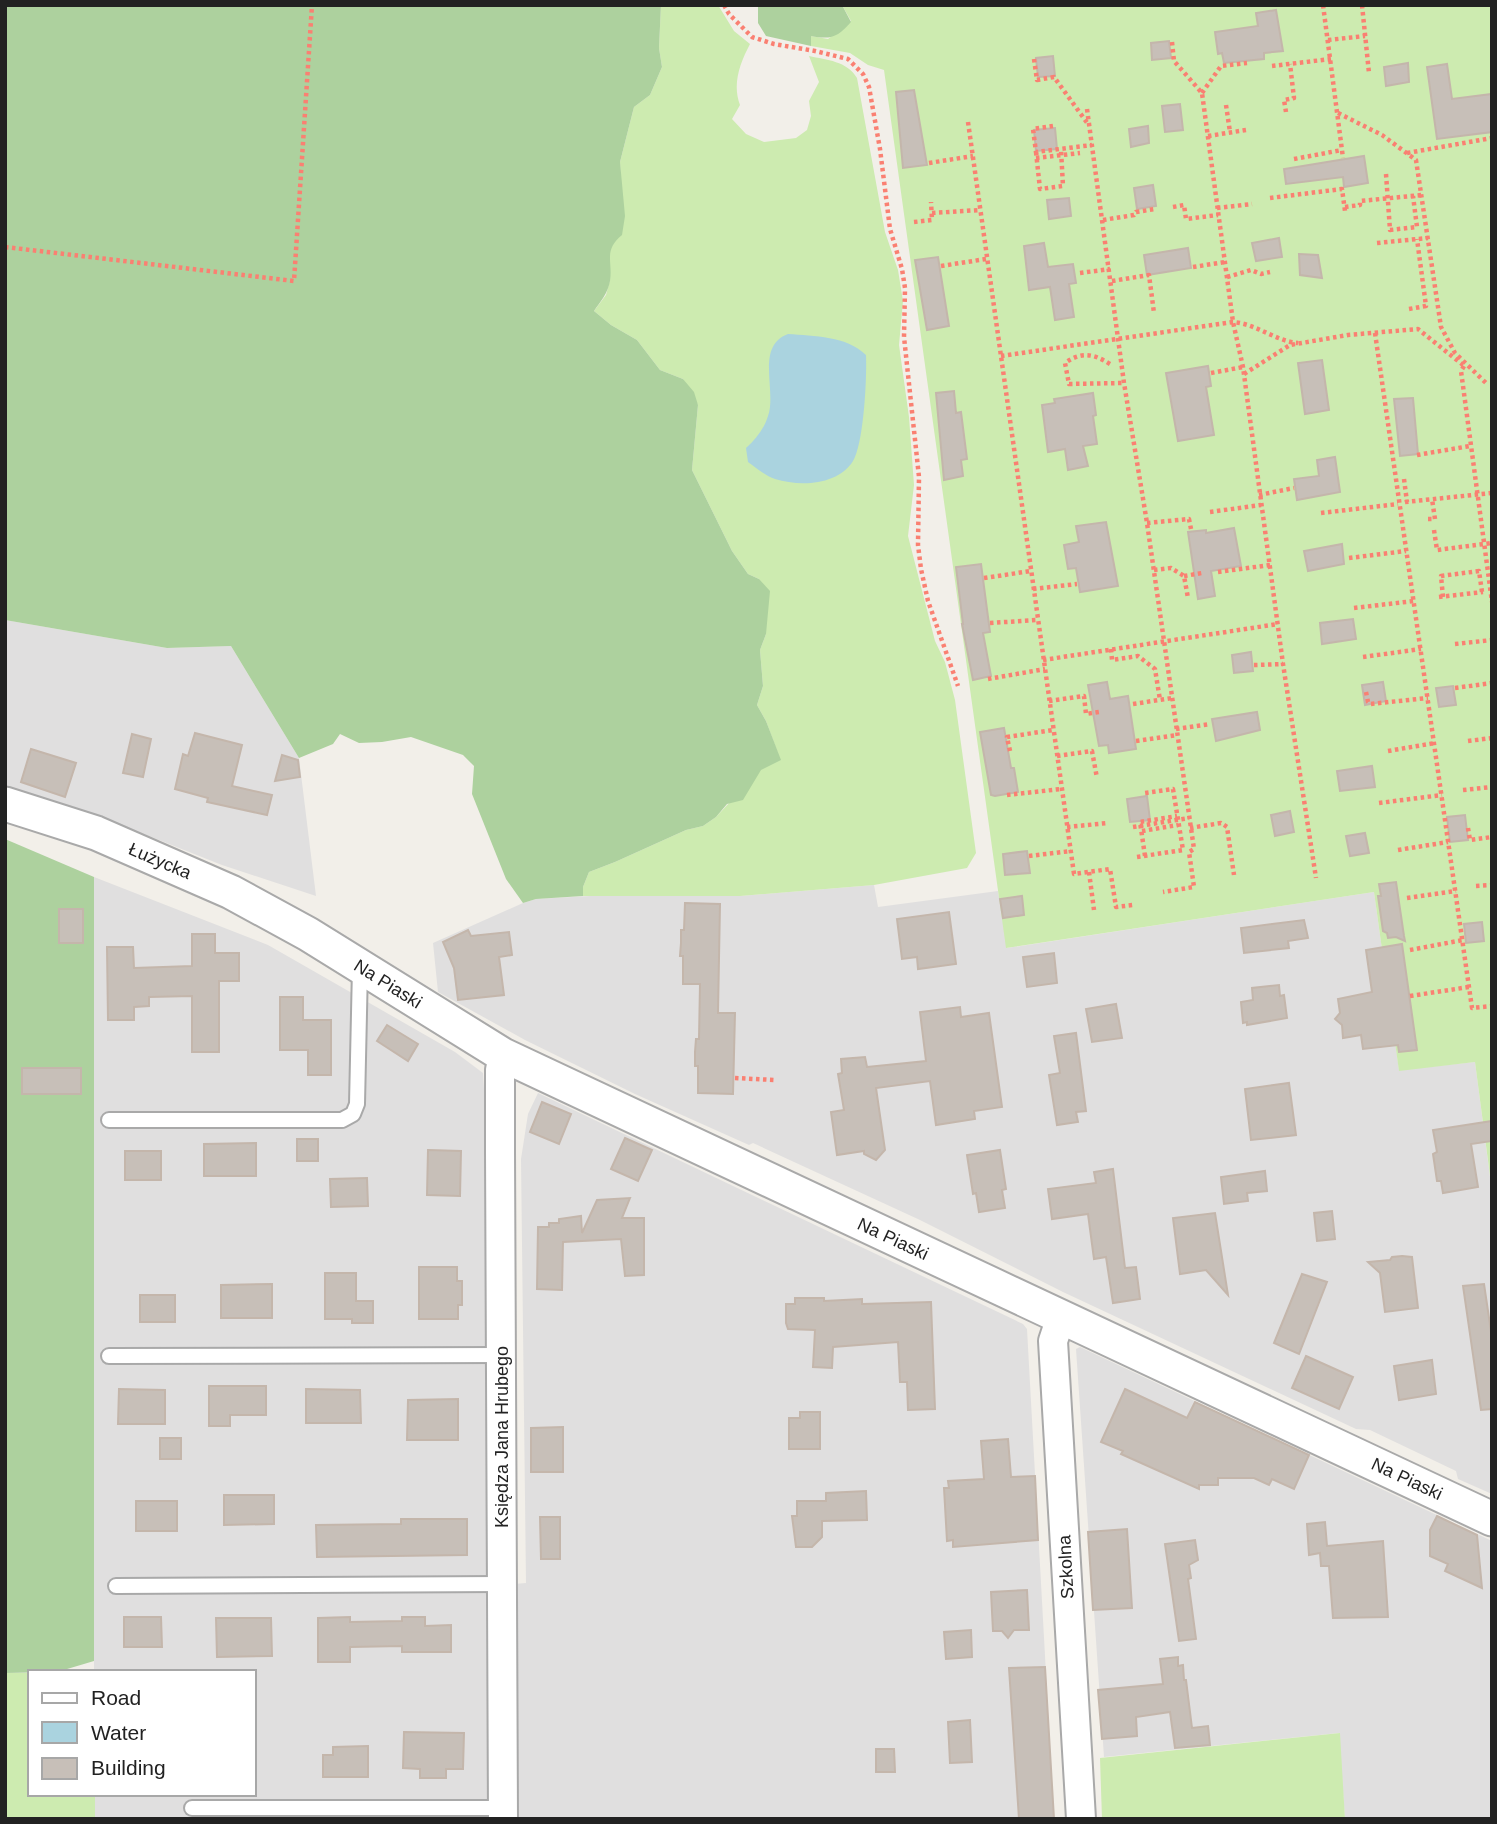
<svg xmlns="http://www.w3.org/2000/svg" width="1497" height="1824" font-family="Arial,sans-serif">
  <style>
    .residential { fill: #e0dfdf }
    .grass { fill: #cdebb0 }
    .forest { fill: #add19e }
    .water { fill: #aad3df }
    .building { fill: #c7bfb8; stroke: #c4b6ab; stroke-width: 2 }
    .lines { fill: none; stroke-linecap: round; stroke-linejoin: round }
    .service-casing { stroke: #a9a9a9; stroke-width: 18 }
    .minor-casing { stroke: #a9a9a9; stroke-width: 32 }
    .tertiary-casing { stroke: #a9a9a9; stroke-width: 37 }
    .path { stroke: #fa8072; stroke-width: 4.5; stroke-dasharray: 3.5 3.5; stroke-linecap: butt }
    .service { stroke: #fff; stroke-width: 14 }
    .minor { stroke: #fff; stroke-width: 28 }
    .tertiary { stroke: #fff; stroke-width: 33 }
    .labels { text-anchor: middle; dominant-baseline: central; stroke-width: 5; stroke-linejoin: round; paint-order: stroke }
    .street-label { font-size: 18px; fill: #222; stroke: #fff }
  </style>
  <rect width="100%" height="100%" fill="#f2efe9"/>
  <g class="residential">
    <polygon points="5,620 167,648 231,646 299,758 316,896 222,865 106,819 5,786"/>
    <polygon points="94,877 268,945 455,1052 483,1073 514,1584 526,1583 521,1159 528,1114 538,1093 1023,1324 1027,1329 1054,1819 95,1819 95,1794 254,1794 254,1672 94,1672"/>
    <polygon points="874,885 878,907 998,891 1007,948 1374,892 1399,1070 1475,1062 1492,1192 1492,1494 1458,1479 1456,1471 1370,1430 1356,1429 1063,1292 920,1220 753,1143 749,1145 635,1094 525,1040 438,992 433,943 523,903 536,899 608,895 740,896"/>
    <polygon points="1080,1347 1492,1541 1492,1819 1345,1819 1339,1733 1104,1757 1076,1349"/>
  </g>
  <g class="grass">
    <path d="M661,5H718L734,31L750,44C740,63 732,84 740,105L732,119L746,134L764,142L796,138L807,130L811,116L809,101L819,82L809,56C827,60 847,61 857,78L885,232L898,270L903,301L899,345L909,417L914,485L908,536L935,641L945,662L955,700L976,853L967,868L874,885L740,896H583V887L589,872L615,862L686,830L703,826L716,817L761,769L780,759L766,721L757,705L763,686L760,650L766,634L759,579L748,574L732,551L692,470L698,405L683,379L660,370L637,340L611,325L594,311L606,295L610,280L609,257L621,188L620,162L634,107L650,95L662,67L659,48Z"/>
    <polygon points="842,5 1492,5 1492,1191 1475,1062 1399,1071 1374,892 1006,948 884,70 868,65 850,53 811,46 811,36 828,39 851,21"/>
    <polygon points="5,1673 30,1673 30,1794 95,1794 95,1819 5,1819"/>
    <polygon points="1340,1733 1345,1819 1102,1819 1100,1758"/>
  </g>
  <g class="forest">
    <path d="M5,5H661L659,48L662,67L650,95L634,107L620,162L625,216L622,235C603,251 613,261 610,281C608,293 600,302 594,311L611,325L637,340L660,370L683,379L694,392L698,405L692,470L732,551L748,574L759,579L770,591L766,634L760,650L763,686L757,705L766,721L781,760L761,770L743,800L727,804L716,817L703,826L686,830L615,862L589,872L583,887V896L536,899L523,903L506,879L472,794L474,766L463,755L411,737L382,742L359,743L340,734L333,744L299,758L231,646L167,648L5,620Z"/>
    <path d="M758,5H842L851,22C838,37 831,40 811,36V46L766,36L758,23Z"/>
    <polygon points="5,839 94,877 94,1661 57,1672 5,1673"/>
  </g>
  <path class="water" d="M788,334C814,336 847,336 866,355C867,376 864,443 853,461C838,485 801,487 775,479C766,476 756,468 748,462L746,448C756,439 764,429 768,416C777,391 755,346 788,334Z"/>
  <g class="building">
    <polygon points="1276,10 1283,51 1264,53 1264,59 1224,63 1222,53 1218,54 1215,32 1258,26 1256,13"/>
    <polygon points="1169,41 1171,58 1152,60 1151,43"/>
    <polygon points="1053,56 1055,76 1038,77 1036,58"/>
    <polygon points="1408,63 1409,82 1386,86 1384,67"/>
    <polygon points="1447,64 1452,99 1492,94 1492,132 1437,139 1427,67"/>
    <polygon points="914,90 927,165 903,168 896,92"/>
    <polygon points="1180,104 1183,130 1165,132 1162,106"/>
    <polygon points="1148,126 1149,143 1131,147 1129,129"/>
    <polygon points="1055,128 1057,149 1036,151 1034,130"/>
    <polygon points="1364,156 1368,183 1344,187 1343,177 1286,184 1284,169"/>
    <polygon points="1153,185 1156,206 1137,209 1134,188"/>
    <polygon points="1069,198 1071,216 1049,219 1047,200"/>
    <polygon points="1279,238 1282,257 1256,261 1252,243"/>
    <polygon points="1044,243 1048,267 1073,264 1076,283 1069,284 1074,317 1055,320 1050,287 1029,290 1024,246"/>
    <polygon points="1188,248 1191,268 1147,275 1144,255"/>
    <polygon points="1299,254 1318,255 1322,278 1300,275"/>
    <polygon points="938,257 949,326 927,330 915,260"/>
    <polygon points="1322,360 1329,410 1305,414 1298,363"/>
    <polygon points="1208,366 1211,386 1206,387 1214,435 1178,441 1166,373"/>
    <polygon points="954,391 956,413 961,412 967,459 961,460 963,476 944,480 936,393"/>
    <polygon points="1093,393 1096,415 1093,416 1097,444 1083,446 1088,466 1068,470 1065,449 1048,452 1042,405 1055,403 1054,399"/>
    <polygon points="1413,398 1418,454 1400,456 1394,399"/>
    <polygon points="1335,457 1340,492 1297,500 1294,479 1319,476 1317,460"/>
    <polygon points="1106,522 1118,586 1080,592 1076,568 1068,569 1064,545 1079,542 1076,526"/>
    <polygon points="1234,528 1241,566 1211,571 1215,596 1198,599 1188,532 1206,530 1206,533"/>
    <polygon points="1342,544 1344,564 1308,571 1304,551"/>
    <polygon points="981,564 990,632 983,633 991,676 973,680 962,624 963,624 956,567"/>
    <polygon points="1353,619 1356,639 1322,644 1320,623"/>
    <polygon points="1251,652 1253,671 1234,673 1232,655"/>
    <polygon points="1107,682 1110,699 1128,696 1136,749 1109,753 1108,745 1099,746 1088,685"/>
    <polygon points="1383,682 1386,701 1365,705 1362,685"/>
    <polygon points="1453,686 1456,705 1439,707 1436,688"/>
    <polygon points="1257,712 1260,730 1216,741 1212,719"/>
    <polygon points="1004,728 1011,768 1014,768 1018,792 995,796 991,795 980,732"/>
    <polygon points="195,733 242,745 232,786 272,795 267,815 207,802 208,798 175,789 183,754 188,756"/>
    <polygon points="132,734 151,739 143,777 123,773"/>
    <polygon points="31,749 76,763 65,797 21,782"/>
    <polygon points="282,755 298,760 300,777 275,781"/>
    <polygon points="1372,766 1375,787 1340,791 1337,771"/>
    <polygon points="1147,796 1150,820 1130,822 1127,799"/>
    <polygon points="1290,811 1294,832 1275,836 1271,815"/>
    <polygon points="1465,815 1468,840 1450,842 1447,817"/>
    <polygon points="1365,833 1369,853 1350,856 1346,836"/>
    <polygon points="1027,851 1030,873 1005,875 1003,854"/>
    <polygon points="1396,882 1404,936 1405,941 1396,937 1388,938 1387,933 1383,931 1378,896 1381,896 1379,884"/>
    <polygon points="1022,896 1024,915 1003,918 1000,899"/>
    <polygon points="685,903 720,904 718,1013 735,1013 733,1094 698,1093 698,1066 695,1066 695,1052 696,1039 699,1039 700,984 683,984 683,956 680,956 681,943 681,930 684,930"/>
    <rect x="59" y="909" width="24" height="34"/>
    <polygon points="949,912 956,964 918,969 917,957 902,959 897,919"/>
    <polygon points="1304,920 1308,938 1288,941 1289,948 1244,953 1241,928"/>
    <polygon points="1482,922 1484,941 1466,943 1464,924"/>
    <polygon points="468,930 471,936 509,932 512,955 499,957 504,995 458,1000 454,968 443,942"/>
    <polygon points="192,934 215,934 215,953 239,953 239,981 219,981 219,1052 192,1052 192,996 149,997 149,1006 134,1007 134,1020 108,1020 107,947 133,947 134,968 192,966"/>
    <polygon points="1402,944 1417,1050 1399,1052 1398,1045 1363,1049 1361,1035 1343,1038 1342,1025 1335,1019 1340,1013 1338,999 1372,992 1366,950"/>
    <polygon points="1054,953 1057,983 1027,987 1023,957"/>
    <polygon points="1279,985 1280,996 1284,995 1287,1018 1247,1025 1247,1022 1243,1023 1241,1002 1253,1000 1252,988"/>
    <polygon points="280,997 303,997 303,1020 331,1020 331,1075 308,1075 308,1050 280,1050"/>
    <polygon points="1116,1004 1122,1038 1092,1042 1086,1009"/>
    <polygon points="960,1007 961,1017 989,1013 1002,1107 974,1111 975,1119 936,1125 930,1081 876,1088 885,1150 876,1160 864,1154 864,1151 837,1155 831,1112 844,1110 838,1074 842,1073 841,1059 865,1057 867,1067 926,1061 920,1012"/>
    <polygon points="387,1025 418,1044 408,1061 377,1041"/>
    <polygon points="1076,1033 1086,1111 1076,1112 1078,1122 1057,1125 1049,1075 1060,1073 1054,1036"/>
    <rect x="22" y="1068" width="59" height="26"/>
    <polygon points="1289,1083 1296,1135 1251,1140 1245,1089"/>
    <polygon points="542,1102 571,1114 559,1144 530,1132"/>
    <polygon points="1492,1121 1492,1141 1471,1144 1478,1187 1443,1193 1441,1181 1437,1181 1433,1154 1437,1152 1433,1130"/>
    <polygon points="625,1138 652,1150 638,1181 611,1169"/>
    <rect x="297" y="1139" width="21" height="22"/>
    <polygon points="256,1143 256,1176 204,1176 204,1144"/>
    <polygon points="428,1150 461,1151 460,1196 427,1195"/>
    <polygon points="1000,1150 1006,1189 1002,1190 1005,1208 979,1212 976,1193 973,1194 967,1155"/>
    <rect x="125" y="1151" width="36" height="29"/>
    <polygon points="1113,1169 1125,1268 1136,1267 1140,1299 1113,1303 1106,1257 1094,1259 1088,1214 1052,1219 1048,1189 1096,1183 1094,1172"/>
    <polygon points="1265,1171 1267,1191 1247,1193 1248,1201 1224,1204 1221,1177"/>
    <polygon points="367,1178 368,1206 331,1207 330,1179"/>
    <polygon points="630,1198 622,1218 644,1218 644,1275 625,1276 621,1239 563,1242 562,1290 537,1289 538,1227 549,1227 549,1223 559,1223 559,1219 581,1216 582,1233 597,1200"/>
    <polygon points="1332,1211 1335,1239 1317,1241 1314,1213"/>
    <polygon points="1215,1213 1228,1295 1206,1270 1180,1274 1173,1218"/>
    <polygon points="1402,1256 1412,1257 1418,1308 1385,1312 1380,1273 1368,1262 1390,1260 1392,1257"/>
    <polygon points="419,1267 457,1267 457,1281 462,1281 462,1305 458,1305 458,1319 419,1319"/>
    <polygon points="325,1273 356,1273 356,1301 373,1301 373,1323 352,1323 352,1319 325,1319"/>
    <polygon points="1302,1274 1327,1282 1299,1354 1274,1343"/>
    <polygon points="272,1284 272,1318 221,1318 221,1285"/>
    <polygon points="1484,1284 1492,1338 1492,1409 1481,1410 1463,1286"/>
    <rect x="140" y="1295" width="35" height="27"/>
    <polygon points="795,1298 824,1298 824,1301 862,1299 862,1304 931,1302 935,1409 908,1410 907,1382 900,1382 898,1342 833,1347 832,1368 813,1367 815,1330 788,1329 786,1323 786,1304 795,1304"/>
    <polygon points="1306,1356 1353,1377 1339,1409 1292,1388"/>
    <polygon points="1432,1360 1436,1394 1399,1400 1394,1366"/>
    <polygon points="209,1386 266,1386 266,1415 230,1415 230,1426 209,1426"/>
    <polygon points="119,1389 165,1390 165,1424 118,1424"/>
    <polygon points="306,1389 360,1390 361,1423 306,1423"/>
    <polygon points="1125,1389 1187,1418 1195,1402 1309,1455 1294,1489 1272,1479 1269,1485 1254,1478 1218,1478 1218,1485 1199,1485 1199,1489 1121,1454 1123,1451 1101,1442"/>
    <polygon points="458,1399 458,1440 407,1440 408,1400"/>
    <polygon points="800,1412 820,1412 820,1449 789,1449 789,1418 800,1418"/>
    <polygon points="563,1427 563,1472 531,1472 531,1428"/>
    <rect x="160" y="1438" width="21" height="21"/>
    <polygon points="1008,1439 1011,1477 1035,1476 1038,1540 953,1547 953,1540 947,1541 944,1488 949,1488 948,1481 984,1479 981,1441"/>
    <polygon points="866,1491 867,1520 822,1521 822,1537 812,1547 796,1547 792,1516 797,1516 797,1501 826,1501 826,1493"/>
    <polygon points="224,1495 274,1495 274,1524 224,1525"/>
    <rect x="136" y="1501" width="41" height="30"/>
    <polygon points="1437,1516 1477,1535 1482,1588 1445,1571 1448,1564 1430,1556 1430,1530"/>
    <polygon points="540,1517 560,1517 560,1559 541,1559"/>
    <polygon points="401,1519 467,1519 467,1555 317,1557 316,1525 401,1524"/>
    <polygon points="1325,1522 1327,1546 1383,1541 1388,1617 1333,1618 1329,1566 1321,1566 1320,1553 1309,1555 1307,1524"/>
    <polygon points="1127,1529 1132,1608 1093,1610 1088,1532"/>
    <polygon points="1195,1540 1198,1560 1189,1565 1191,1578 1188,1579 1196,1639 1179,1641 1165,1544"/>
    <polygon points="1027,1590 1029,1630 1014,1630 1008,1638 1002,1631 993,1631 991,1592"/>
    <polygon points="124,1617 161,1617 162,1647 124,1647"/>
    <polygon points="350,1617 350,1622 402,1621 402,1617 425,1617 425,1626 451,1625 451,1652 402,1652 402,1646 350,1647 350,1662 318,1662 318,1618"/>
    <polygon points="216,1618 271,1618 272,1656 217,1657"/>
    <polygon points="971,1630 972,1657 946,1659 944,1632"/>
    <polygon points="1178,1657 1178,1666 1183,1665 1184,1680 1186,1680 1192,1728 1208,1726 1210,1745 1175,1748 1170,1712 1136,1717 1137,1736 1102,1739 1098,1690 1163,1684 1160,1659"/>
    <polygon points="1045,1667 1054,1819 1019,1819 1009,1668"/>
    <polygon points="970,1720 972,1762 950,1763 948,1722"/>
    <polygon points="404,1732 464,1733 463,1769 446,1769 446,1778 420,1778 420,1769 403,1768"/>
    <polygon points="368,1746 368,1777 323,1777 323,1755 333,1755 333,1747"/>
    <polygon points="876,1749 894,1749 895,1772 876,1772"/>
  </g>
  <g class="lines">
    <defs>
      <g id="service">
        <polyline points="109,1120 342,1120 353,1114 357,1104 360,968"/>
        <polyline points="109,1356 502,1355"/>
        <polyline points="116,1586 503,1584"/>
        <polyline points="192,1808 503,1808"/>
      </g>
      <g id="minor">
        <polyline points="503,1055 500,1070 500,1152 503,1819"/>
        <polyline points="1061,1317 1053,1341 1081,1819"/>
      </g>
      <polyline id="tertiary" points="5,804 96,833 231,892 308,934 503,1055 1492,1519"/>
    </defs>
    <use href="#service" class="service-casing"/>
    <use href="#minor" class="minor-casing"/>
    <use href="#tertiary" class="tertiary-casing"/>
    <g class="path">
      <polyline points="724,5 729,14 752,37 774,44 815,51 848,59 863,74 869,87 880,149 890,229 902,269 905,288 904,337 919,477 918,545 921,569 928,601 958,686"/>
      <polyline points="1323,5 1343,158"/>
      <polyline points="1362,5 1369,73"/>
      <polyline points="1328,40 1365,36"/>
      <polyline points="1172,42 1174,61 1202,93 1233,322 1243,367 1283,664 1316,878"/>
      <polyline points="1034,59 1037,80 1054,77 1088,124"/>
      <polyline points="1272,66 1331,59"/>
      <polyline points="1202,93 1221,66 1247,63"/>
      <polyline points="1226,105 1230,132"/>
      <polyline points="1087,109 1124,383 1147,523 1194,849 1189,852 1194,887 1163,892"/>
      <polyline points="1286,112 1284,100 1294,98 1290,64"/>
      <polyline points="1338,113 1382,135 1416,160 1441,327 1455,353 1486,383"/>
      <polyline points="968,122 1074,874 1110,869 1116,907 1133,905"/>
      <polyline points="1053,126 1033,129 1036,152 1092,145"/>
      <polyline points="1208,136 1246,130"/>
      <polyline points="1036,152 1040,189 1063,186 1061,150"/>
      <polyline points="1407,153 1492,138"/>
      <polyline points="1036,158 1080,153"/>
      <polyline points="1294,159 1342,150"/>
      <polyline points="929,163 973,156"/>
      <polyline points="1386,174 1390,230 1417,227 1413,196"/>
      <polyline points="1270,198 1342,189 1345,211"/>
      <polyline points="1173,207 1184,205 1186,219 1218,215"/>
      <polyline points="1345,207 1360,205 1360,201 1422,195"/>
      <polyline points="1217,208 1252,204"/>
      <polyline points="932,213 980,210"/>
      <polyline points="1103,220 1134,215 1136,212 1155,209"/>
      <polyline points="914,222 932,220 931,202"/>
      <polyline points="1377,243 1428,238"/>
      <polyline points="5,247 294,281 312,5"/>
      <polyline points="941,266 986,259"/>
      <polyline points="1193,267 1225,262"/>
      <polyline points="1080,273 1110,269"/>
      <polyline points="1227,277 1251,270 1261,274 1270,272"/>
      <polyline points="1112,281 1149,275 1154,313"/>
      <polyline points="1409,309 1426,306 1417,239"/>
      <polyline points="1375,333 1472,1008 1492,1006"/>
      <path d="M1001,356L1233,322C1257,324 1275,341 1298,343"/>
      <path d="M1110,364C1094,354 1082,351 1065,363L1069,384L1124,383"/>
      <polyline points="1464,366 1461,371 1492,602"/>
      <polyline points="1211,373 1243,367"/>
      <polyline points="1244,374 1290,345 1348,335 1418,329 1463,365"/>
      <polyline points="1417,455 1470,446"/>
      <polyline points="1404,479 1407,502"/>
      <polyline points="1259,495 1294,488"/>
      <polyline points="1405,502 1492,493"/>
      <polyline points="1210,512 1261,505"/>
      <polyline points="1321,513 1398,504"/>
      <polyline points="1428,519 1435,519 1432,499"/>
      <polyline points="1147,523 1189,519 1191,529"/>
      <polyline points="1434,530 1437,550 1492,543"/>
      <polyline points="1349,558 1406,551"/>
      <polyline points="1154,570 1171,568 1184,576 1188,598"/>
      <polyline points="1218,572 1270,565"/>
      <polyline points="1184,576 1202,573"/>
      <polyline points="984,578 1031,571"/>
      <polyline points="1033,589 1077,584"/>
      <polyline points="1439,597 1483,592"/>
      <polyline points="1443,597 1441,576 1479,571 1482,592"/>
      <polyline points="1354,608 1414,601"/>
      <polyline points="990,623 1037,620"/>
      <polyline points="1455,644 1492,640"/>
      <polyline points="1111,649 1112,660 1138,656 1155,669 1160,700"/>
      <polyline points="1363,657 1421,649"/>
      <polyline points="1043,660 1278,624"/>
      <polyline points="1254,665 1283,664"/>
      <polyline points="988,679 1045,669"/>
      <polyline points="1455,688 1492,683"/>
      <polyline points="1366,692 1368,702 1370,704 1428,698"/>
      <polyline points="1049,701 1084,696 1086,714 1099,712"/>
      <polyline points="1133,704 1172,698"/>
      <polyline points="1176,729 1210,724"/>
      <polyline points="1136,741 1177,735"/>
      <polyline points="1468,741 1492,738"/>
      <polyline points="1010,751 1007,737 1053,730"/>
      <polyline points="1388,751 1435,743"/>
      <polyline points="1057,756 1092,751 1097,778"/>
      <polyline points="1463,790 1492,787"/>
      <polyline points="1007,795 1061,789"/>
      <polyline points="1379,803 1442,795"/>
      <polyline points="1067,827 1108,823"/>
      <polyline points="1133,827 1189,818"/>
      <polyline points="1190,828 1221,823 1227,827 1234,875"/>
      <polyline points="1468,828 1470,840 1492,837"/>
      <polyline points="1142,831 1178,825"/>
      <polyline points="1398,850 1448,842"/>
      <polyline points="1029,856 1071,851"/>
      <polyline points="1145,856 1140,822 1177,816"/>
      <polyline points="1137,857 1183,850 1173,789 1145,793"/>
      <polyline points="1089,872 1094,910"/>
      <polyline points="1476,886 1492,885"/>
      <polyline points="1407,898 1456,891"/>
      <polyline points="1410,950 1463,940"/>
      <polyline points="1410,996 1469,987"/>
      <polyline points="735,1078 774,1080"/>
    </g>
    <use href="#service" class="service"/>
    <use href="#minor" class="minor"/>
    <use href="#tertiary" class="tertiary"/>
  </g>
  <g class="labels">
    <g class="street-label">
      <text transform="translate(160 861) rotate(23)">Łużycka</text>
      <text transform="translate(388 984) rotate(32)">Na Piaski</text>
      <text transform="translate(893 1239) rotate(25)">Na Piaski</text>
      <text transform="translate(502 1437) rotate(-90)">Księdza Jana Hrubego</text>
      <text transform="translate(1407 1479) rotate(25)">Na Piaski</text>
      <text transform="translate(1066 1567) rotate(-93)">Szkolna</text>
    </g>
  </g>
  <rect width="1497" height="1824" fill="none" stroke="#222222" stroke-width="14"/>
  <rect x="28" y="1670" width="228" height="126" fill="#ffffff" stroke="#a7a7a7" stroke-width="2"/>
  <rect x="42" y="1693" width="35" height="10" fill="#ffffff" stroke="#a7a7a7" stroke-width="2"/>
  <text x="91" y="1705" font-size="21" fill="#222222">Road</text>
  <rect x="42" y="1722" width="35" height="21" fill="#aad3df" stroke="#a7a7a7" stroke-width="2"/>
  <text x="91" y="1740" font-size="21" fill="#222222">Water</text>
  <rect x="42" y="1758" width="35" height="21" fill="#c7bfb8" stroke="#a7a7a7" stroke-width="2"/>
  <text x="91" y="1775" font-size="21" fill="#222222">Building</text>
</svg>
